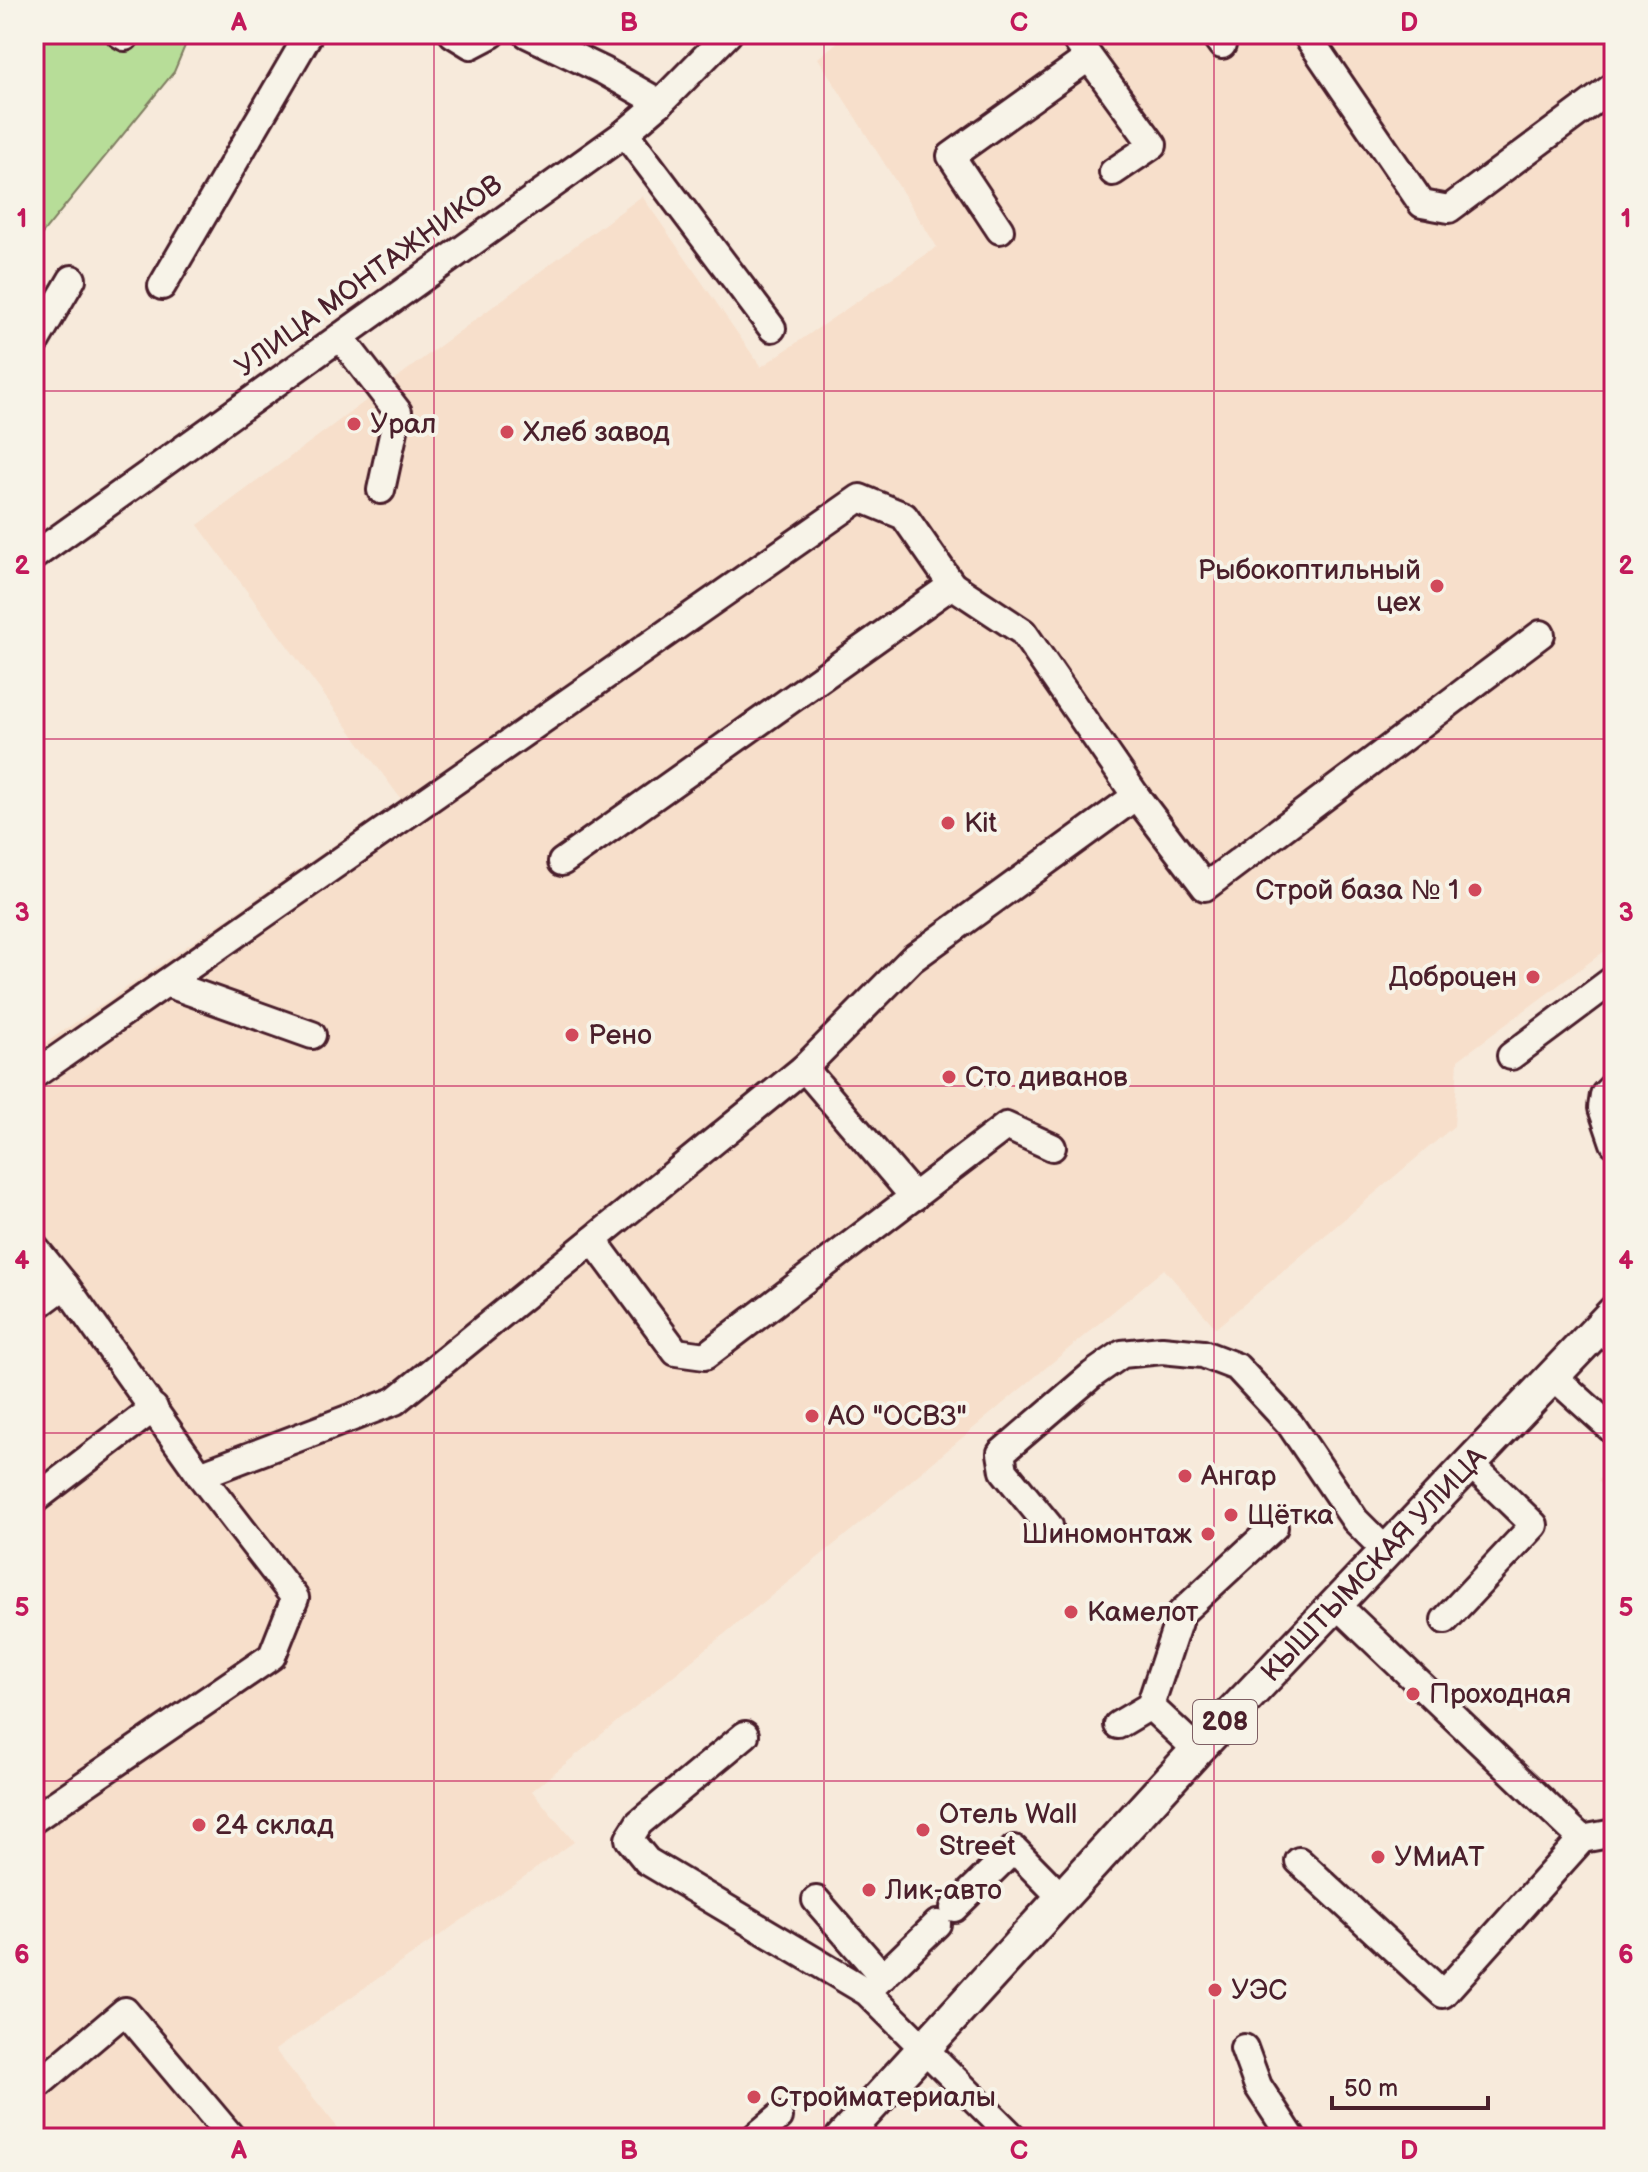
<svg xmlns="http://www.w3.org/2000/svg" width="1648" height="2172" font-family="'Balsamiq Sans',sans-serif">
  <style>
    .built { fill: #f7dfcb }
    .green { fill: #b7dd98; stroke: #807e62; stroke-width: 2 }
    .lines { fill: none; stroke-linecap: round; stroke-linejoin: round }
    .minor-casing { stroke: #4a1f2b; stroke-width: 32 }
    .major-casing { stroke: #4a1f2b; stroke-width: 38 }
    .minor { stroke: #f7f3e8; stroke-width: 26 }
    .major { stroke: #f7f3e8; stroke-width: 32 }
    .grid { fill: none; stroke: #c2185b; stroke-width: 2; stroke-opacity: 0.55 }
    .poi-dot { fill: #d1495b; stroke: #f7f3e8; stroke-width: 3 }
    .labels { text-anchor: middle; dominant-baseline: central; stroke-width: 8; stroke-linejoin: round; paint-order: stroke }
    .shield { fill: #f7f3e8; stroke: #7e5f64; stroke-width: 2 }
    .shield-label { font-size: 26px; font-weight: bold; fill: #4a1f2b }
    .street-label { font-size: 28px; fill: #4a1f2b; stroke: #f7f3e8 }
    .poi-label { font-size: 28px; fill: #4a1f2b; stroke: #f7f3e8; text-anchor: start }
    .neatline { fill: none; stroke: #c2185b; stroke-width: 3 }
    .grid-label { font-size: 26px; text-anchor: middle; font-weight: bold; fill: #c2185b }
  </style>
  <rect width="100%" height="100%" fill="#f7eadb"/>
  <filter id="ink" filterUnits="userSpaceOnUse"><feTurbulence type="fractalNoise" baseFrequency=".0125" numOctaves="2"/><feDisplacementMap in="SourceGraphic" scale="16" xChannelSelector="R" yChannelSelector="G"/><feConvolveMatrix kernelMatrix="1 2 1 2 8 2 1 2 1" color-interpolation-filters="sRGB"/></filter>
  <g filter="url(#ink)">
    <g class="built">
      <polygon points="847,34 1614,34 1614,944 1458,1060 1454,1126 1216,1328 1164,1269 858,1525 532,1791 574,1842 275,2050 346,2138 34,2138 34,1051 401,799 198,525 642,196 761,367 937,247 818,58"/>
      <polygon points="1614,1464 1614,1496 1598,1481"/>
    </g>
    <polygon class="green" points="34,34 190,34 174,72 34,244"/>
    <g class="lines">
      <defs>
        <g id="minor">
          <polyline points="120,34 125,37"/>
          <polyline points="453,34 471,45 492,34"/>
          <polyline points="527,34 604,71 660,103"/>
          <polyline points="1072,34 1153,145 1113,172"/>
          <polyline points="1214,34 1222,45"/>
          <polyline points="1306,34 1422,204 1449,209 1614,86"/>
          <polyline points="625,133 772,328"/>
          <polyline points="1000,230 951,156 1088,58"/>
          <polyline points="162,286 309,34"/>
          <polyline points="340,337 398,412 381,490"/>
          <polyline points="34,344 72,279"/>
          <polyline points="34,556 625,133 660,103 728,34"/>
          <polyline points="562,862 952,585 1023,632 1136,796 1205,887 1541,634"/>
          <polyline points="166,983 312,1035"/>
          <polyline points="1511,1056 1614,979"/>
          <polyline points="804,1068 914,1197"/>
          <polyline points="34,1075 860,498 904,516 952,585"/>
          <polyline points="1614,1085 1604,1095 1602,1108 1614,1143"/>
          <polyline points="593,1240 676,1352 705,1356 1006,1126 1052,1147"/>
          <polyline points="34,1247 65,1285 200,1475 295,1598 272,1656 34,1819"/>
          <polyline points="34,1308 65,1285"/>
          <polyline points="1553,1376 1614,1431"/>
          <polyline points="200,1475 395,1401 804,1068 912,959 1136,796"/>
          <polyline points="34,1500 154,1408"/>
          <polyline points="1049,1526 1004,1471 1001,1453 1092,1375 1122,1354 1162,1350 1203,1354 1237,1367 1290,1424 1355,1520 1387,1552"/>
          <polyline points="1337,1605 1582,1839 1614,1833"/>
          <polyline points="1445,1620 1534,1525 1471,1464"/>
          <polyline points="1150,1706 1197,1750"/>
          <polyline points="1118,1725 1150,1706 1181,1613 1274,1527"/>
          <polyline points="745,1735 639,1823 629,1839 647,1861 867,1992 1014,2138"/>
          <polyline points="1299,1861 1443,1994 1582,1839"/>
          <polyline points="816,1900 883,1977"/>
          <polyline points="954,1908 1014,1849 1063,1899"/>
          <polyline points="872,1987 937,1924"/>
          <polyline points="1244,2048 1258,2086 1292,2138"/>
          <polyline points="34,2088 125,2011 232,2138"/>
          <polyline points="754,2138 779,2117"/>
        </g>
        <g id="major">
          <path id="s1" d="M842,2138L1197,1750L1614,1312"/>
        </g>
      </defs>
      <use href="#minor" class="minor-casing"/>
      <use href="#major" class="major-casing"/>
      <use href="#minor" class="minor"/>
      <use href="#major" class="major"/>
    </g>
  </g>
  <path class="grid" d="M434,34V2138M824,34V2138M1214,34V2138M34,391H1614M34,739H1614M34,1086H1614M34,1433H1614M34,1781H1614"/>
  <g class="poi-dot">
    <circle cx="354" cy="424" r="8"/>
    <circle cx="507" cy="432" r="8"/>
    <circle cx="1437" cy="586" r="8"/>
    <circle cx="948" cy="823" r="8"/>
    <circle cx="1475" cy="890" r="8"/>
    <circle cx="1533" cy="977" r="8"/>
    <circle cx="572" cy="1035" r="8"/>
    <circle cx="949" cy="1077" r="8"/>
    <circle cx="812" cy="1416" r="8"/>
    <circle cx="1185" cy="1476" r="8"/>
    <circle cx="1231" cy="1515" r="8"/>
    <circle cx="1208" cy="1534" r="8"/>
    <circle cx="1071" cy="1612" r="8"/>
    <circle cx="1413" cy="1694" r="8"/>
    <circle cx="199" cy="1825" r="8"/>
    <circle cx="923" cy="1830" r="8"/>
    <circle cx="1378" cy="1857" r="8"/>
    <circle cx="869" cy="1890" r="8"/>
    <circle cx="1215" cy="1990" r="8"/>
    <circle cx="754" cy="2097" r="8"/>
  </g>
  <g class="labels">
    <rect class="shield" x="1193" y="1700" width="64" height="44" rx="6"/>
    <g class="shield-label">
      <text x="1225" y="1722">208</text>
    </g>
    <g class="street-label">
      <text transform="translate(369 276) rotate(-36)">УЛИЦА МОНТАЖНИКОВ</text>
      <text stroke="none"><textPath href="#s1" startOffset="782">КЫШТЫМСКАЯ УЛИЦА</textPath></text>
    </g>
    <g class="poi-label">
      <text x="370" y="424">Урал</text>
      <text x="523" y="432">Хлеб завод</text>
      <text x="1421" y="570" text-anchor="end">Рыбокоптильный<tspan x="1421" dy="32">цех</tspan></text>
      <text x="964" y="823">Kit</text>
      <text x="1459" y="890" text-anchor="end">Строй база № 1</text>
      <text x="1517" y="977" text-anchor="end">Доброцен</text>
      <text x="588" y="1035">Рено</text>
      <text x="965" y="1077">Сто диванов</text>
      <text x="828" y="1416">АО "ОСВЗ"</text>
      <text x="1201" y="1476">Ангар</text>
      <text x="1247" y="1515">Щётка</text>
      <text x="1192" y="1534" text-anchor="end">Шиномонтаж</text>
      <text x="1087" y="1612">Камелот</text>
      <text x="1429" y="1694">Проходная</text>
      <text x="939" y="1814">Отель Wall<tspan x="939" dy="32">Street</tspan></text>
      <text x="215" y="1825">24 склад</text>
      <text x="1394" y="1857">УМиАТ</text>
      <text x="885" y="1890">Лик-авто</text>
      <text x="1231" y="1990">УЭС</text>
      <text x="770" y="2097">Стройматериалы</text>
    </g>
  </g>
  <rect width="1648" height="2172" fill="none" stroke="#f7f3e8" stroke-width="88"/>
  <path d="M1332 2096v12h156v-12" fill="none" stroke="#4a1f2b" stroke-width="4"/>
  <text x="1344" y="2096" font-size="24" fill="#4a1f2b" stroke="#f7f3e8" stroke-width="6" paint-order="stroke">50 m</text>
  <rect x="44" y="44" width="1560" height="2084" class="neatline"/>
  <g class="grid-label">
    <text x="239" y="31">A</text>
    <text x="629" y="31">B</text>
    <text x="1019" y="31">C</text>
    <text x="1409" y="31">D</text>
    <text x="22" y="227">1</text>
    <text x="1626" y="227">1</text>
    <text x="22" y="574">2</text>
    <text x="1626" y="574">2</text>
    <text x="22" y="921">3</text>
    <text x="1626" y="921">3</text>
    <text x="22" y="1269">4</text>
    <text x="1626" y="1269">4</text>
    <text x="22" y="1616">5</text>
    <text x="1626" y="1616">5</text>
    <text x="22" y="1963">6</text>
    <text x="1626" y="1963">6</text>
    <text x="239" y="2159">A</text>
    <text x="629" y="2159">B</text>
    <text x="1019" y="2159">C</text>
    <text x="1409" y="2159">D</text>
  </g>
</svg>
